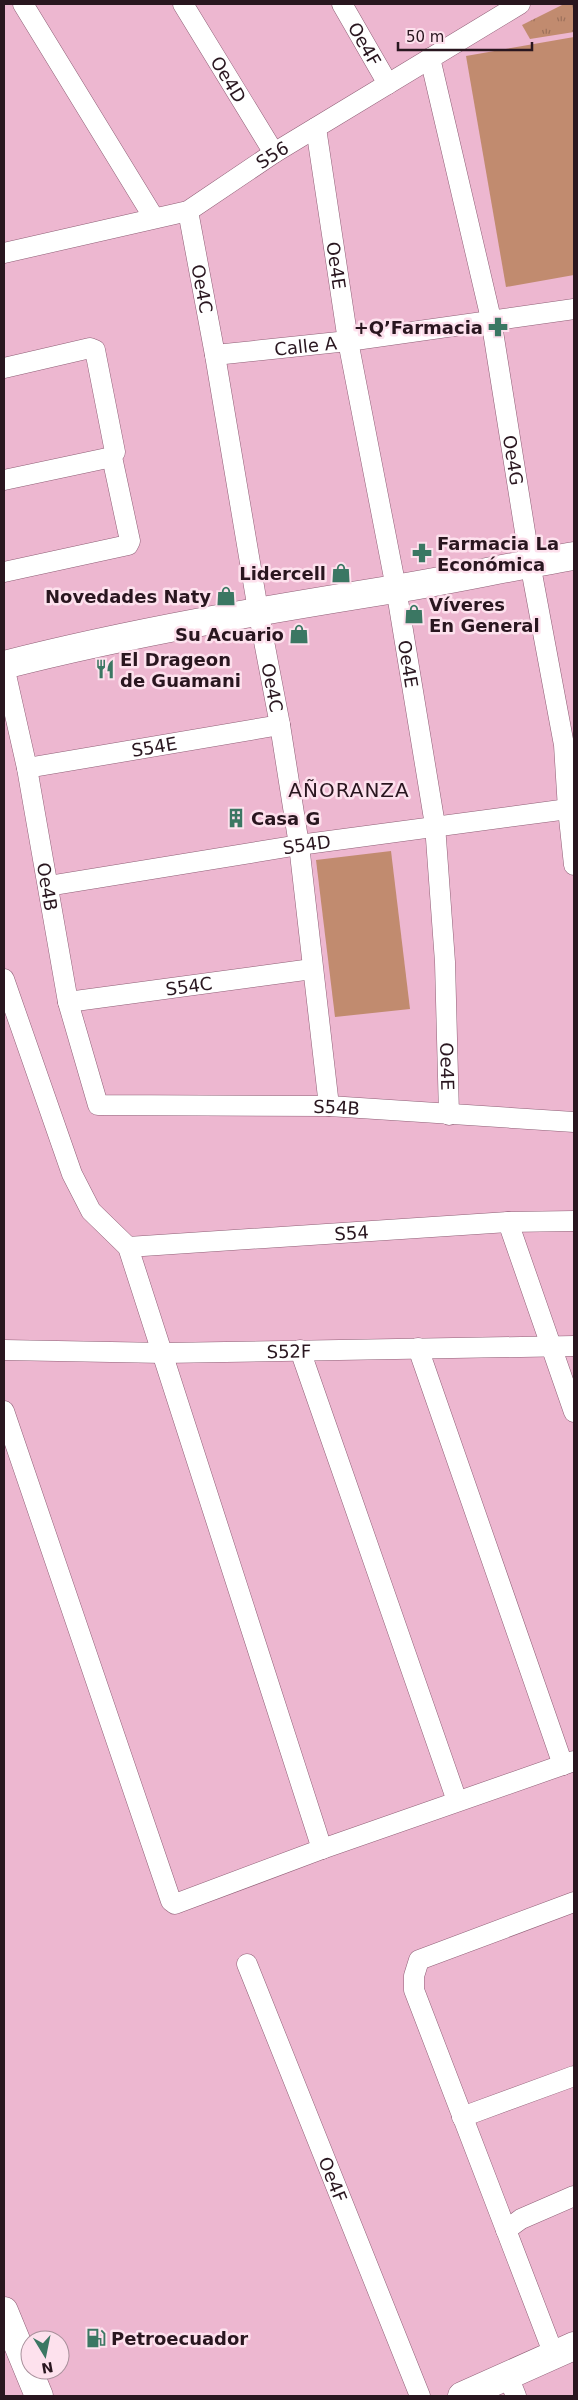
<svg xmlns="http://www.w3.org/2000/svg" width="578" height="2400" font-family="'DejaVu Sans',sans-serif">
  <style>
    .grass { fill: #c18b6f }
    .park { fill: url(#park-tufts) }
    .lines { fill: none; stroke-linecap: round; stroke-linejoin: round }
    .street-casing { stroke: #8f5f76; stroke-width: 21 }
    .secondary-casing { stroke: #8f5f76; stroke-width: 29 }
    .street { stroke: #fff; stroke-width: 20 }
    .secondary { stroke: #fff; stroke-width: 28 }
    .labels { text-anchor: middle; dominant-baseline: central; stroke-width: 5; stroke-linejoin: round; paint-order: stroke }
    .street-label { font-size: 18px; fill: #29161f; stroke: #fde1ed }
    .poi-label { font-size: 18px; font-weight: bold; fill: #29161f; stroke: #fde1ed; text-anchor: start }
    .quarter-label { font-size: 20px; letter-spacing: 1px; fill: #29161f; stroke: #fde1ed }
  </style>
  <defs>
    <pattern id="park-tufts" width="24" height="20" patternUnits="userSpaceOnUse" patternTransform="scale(1.25)"><rect width="24" height="20" fill="#c18b6f"/><path d="M3 7l-1-3M5 7V3M7 7l1-3M15 17l-1-3M17 17v-4M19 17l1-3" fill="none" stroke="#9d715b"/></pattern>
  </defs>
  <rect width="100%" height="100%" fill="#edb7d0"/>
  <g class="grass">
    <polygon points="574,37 574,275 506,287 466,56"/>
    <polygon points="391,851 410,1009 335,1017 316,860"/>
  </g>
  <polygon class="park" points="564,4 574,4 574,32 530,39 522,25"/>
  <g class="lines">
    <defs>
      <g id="street">
        <polyline points="23,4 154,218"/>
        <path id="s1" d="M183,4L274,153"/>
        <path id="s2" d="M342,4L388,84"/>
        <path id="s3" d="M430,58L491,319L530,563L564,745L568,809L574,865"/>
        <path id="s4" d="M316,128L348,341L396,588L435,825L445,962L449,1115"/>
        <path id="s5" d="M188,211L215,355L258,610L280,725L299,845L329,1106"/>
        <path id="s6" d="M4,253L188,211L274,153L520,4"/>
        <path id="s7" d="M215,355L348,341L574,309"/>
        <polyline points="4,368 90,348 95,350 115,452 112,457 130,541 128,545 4,572"/>
        <polyline points="4,480 112,457"/>
        <path id="s8" d="M4,666L27,768L68,1002L98,1105L329,1106L574,1122"/>
        <path id="s9" d="M27,768L280,725"/>
        <path id="s10" d="M48,886L299,845L568,809"/>
        <polyline points="4,979 72,1174 91,1211 128,1247 322,1849"/>
        <path id="s11" d="M68,1002L312,969"/>
        <polyline points="508,1222 574,1412"/>
        <path id="s12" d="M128,1247L508,1222L574,1221"/>
        <polyline points="418,1348 563,1765"/>
        <path id="s13" d="M4,1350L164,1353L574,1346"/>
        <polyline points="300,1350 457,1801"/>
        <polyline points="4,1411 171,1901 175,1904 322,1849 574,1761"/>
        <path id="s14" d="M247,1964L420,2396"/>
        <polyline points="462,2117 574,2076"/>
        <polyline points="506,2230 521,2219 574,2196"/>
        <polyline points="554,2355 414,1990 414,1976 419,1960 574,1902"/>
        <polyline points="508,2376 516,2396"/>
      </g>
      <g id="secondary">
        <path d="M4,665C133,632 264,610 395,589C455,579 514,566 574,556"/>
        <polyline points="4,2311 39,2396"/>
        <polyline points="462,2396 574,2346"/>
      </g>
    </defs>
    <use href="#street" class="street-casing"/>
    <use href="#secondary" class="secondary-casing"/>
    <use href="#street" class="street"/>
    <use href="#secondary" class="secondary"/>
  </g>
  <defs>
    <symbol id="pharmacy-bare" viewBox="-9 -9 18 18"><path d="M-2-6h4v4h4v4h-4v4h-4v-4h-4v-4h4Z" fill="#3b7763" stroke="#fde1ed" stroke-width="2.5" paint-order="stroke"/></symbol>
    <symbol id="shop-bare" viewBox="-9 -9 18 18"><path d="M-5-2.5h2.3a2.7 3.5 0 0 1 5.4 0H5L5.5 6h-11ZM-1.5-2.5h3a1.5 2.3 0 0 0-3 0Z" fill="#3b7763" stroke="#fde1ed" stroke-width="2.5" paint-order="stroke"/></symbol>
    <symbol id="restaurant-bare" viewBox="-9 -9 18 18"><path d="M-5-6h1v4h1v-4h1v4h1v-4h1v5L-1.5 .5V6h-2V.5L-5-1ZM5-6V6H3V1.5H1.5Q1.5-4 5-6Z" fill="#3b7763" stroke="#fde1ed" stroke-width="2.5" paint-order="stroke"/></symbol>
    <symbol id="building-bare" viewBox="-9 -9 18 18"><path d="M-4-6H4V6H1V3H-1V6H-4ZM-2.5-4.3h1.7v1.8h-1.7ZM.8-4.3h1.7v1.8H.8ZM-2.5-1h1.7V.8h-1.7ZM.8-1h1.7V.8H.8Z" fill="#3b7763" stroke="#fde1ed" stroke-width="2.5" paint-order="stroke"/></symbol>
    <symbol id="fuel-bare" viewBox="-9 -9 18 18"><path d="M-5.5-6h7V0h2V4h1.3V-2.5L3-4.5l.8-.8L6-3V5H2.5V1h-1V6h-7ZM-4.2-4.7v3.2H.2V-4.7Z" fill="#3b7763" stroke="#fde1ed" stroke-width="2.5" paint-order="stroke"/></symbol>
  </defs>
  <g fill-rule="evenodd">
    <use href="#pharmacy-bare" x="484" y="313" width="28" height="28"/>
    <use href="#pharmacy-bare" x="408" y="539" width="28" height="28"/>
    <use href="#shop-bare" x="327" y="559" width="28" height="28"/>
    <use href="#shop-bare" x="212" y="582" width="28" height="28"/>
    <use href="#shop-bare" x="400" y="600" width="28" height="28"/>
    <use href="#shop-bare" x="285" y="620" width="28" height="28"/>
    <use href="#restaurant-bare" x="91" y="655" width="28" height="28"/>
    <use href="#building-bare" x="222" y="804" width="28" height="28"/>
    <use href="#fuel-bare" x="82" y="2324" width="28" height="28"/>
  </g>
  <g class="labels">
    <g class="street-label">
      <text stroke="none"><textPath href="#s2" startOffset="46">Oe4F</textPath></text>
      <text stroke="none"><textPath href="#s1" startOffset="88">Oe4D</textPath></text>
      <text stroke="none"><textPath href="#s6" startOffset="290">S56</textPath></text>
      <text stroke="none"><textPath href="#s4" startOffset="139">Oe4E</textPath></text>
      <text stroke="none"><textPath href="#s5" startOffset="79">Oe4C</textPath></text>
      <text stroke="none"><textPath href="#s7" startOffset="91">Calle A</textPath></text>
      <text stroke="none"><textPath href="#s3" startOffset="411">Oe4G</textPath></text>
      <text stroke="none"><textPath href="#s4" startOffset="544">Oe4E</textPath></text>
      <text stroke="none"><textPath href="#s5" startOffset="484">Oe4C</textPath></text>
      <text stroke="none"><textPath href="#s9" startOffset="129">S54E</textPath></text>
      <text stroke="none"><textPath href="#s10" startOffset="262">S54D</textPath></text>
      <text stroke="none"><textPath href="#s8" startOffset="225">Oe4B</textPath></text>
      <text stroke="none"><textPath href="#s11" startOffset="122">S54C</textPath></text>
      <text stroke="none"><textPath href="#s4" startOffset="949">Oe4E</textPath></text>
      <text stroke="none"><textPath href="#s8" startOffset="688">S54B</textPath></text>
      <text stroke="none"><textPath href="#s12" startOffset="224">S54</textPath></text>
      <text stroke="none"><textPath href="#s13" startOffset="285">S52F</textPath></text>
      <text stroke="none"><textPath href="#s14" startOffset="232">Oe4F</textPath></text>
    </g>
    <g class="poi-label">
      <text x="483" y="327" text-anchor="end">+Q’Farmacia</text>
      <text x="437" y="543">Farmacia La<tspan x="437" dy="21">Económica</tspan></text>
      <text x="326" y="573" text-anchor="end">Lidercell</text>
      <text x="211" y="596" text-anchor="end">Novedades Naty</text>
      <text x="429" y="604">Víveres<tspan x="429" dy="21">En General</tspan></text>
      <text x="284" y="634" text-anchor="end">Su Acuario</text>
      <text x="120" y="659">El Drageon<tspan x="120" dy="21">de Guamani</tspan></text>
      <text x="251" y="818">Casa G</text>
      <text x="111" y="2338">Petroecuador</text>
    </g>
    <g class="quarter-label">
      <text x="349" y="790">AÑORANZA</text>
    </g>
  </g>
  <rect width="578" height="2400" fill="none" stroke="#29161f" stroke-width="10"/>
  <g transform="translate(45 2355) rotate(170)"><circle r="24" fill="#fde1ed" stroke="#a8909b"/>
  <path d="M0-4L9 19L0 12L-9 19Z" fill="#3b7763"/>
  <text y="-8" font-size="14" font-weight="bold" text-anchor="middle" fill="#29161f">N</text>
  </g>
  <path d="M398 42v8h134v-8" fill="none" stroke="#29161f" stroke-width="2.5"/>
  <text x="406" y="42" font-size="15" fill="#29161f" stroke="#fde1ed" stroke-width="4" paint-order="stroke">50 m</text>
</svg>
